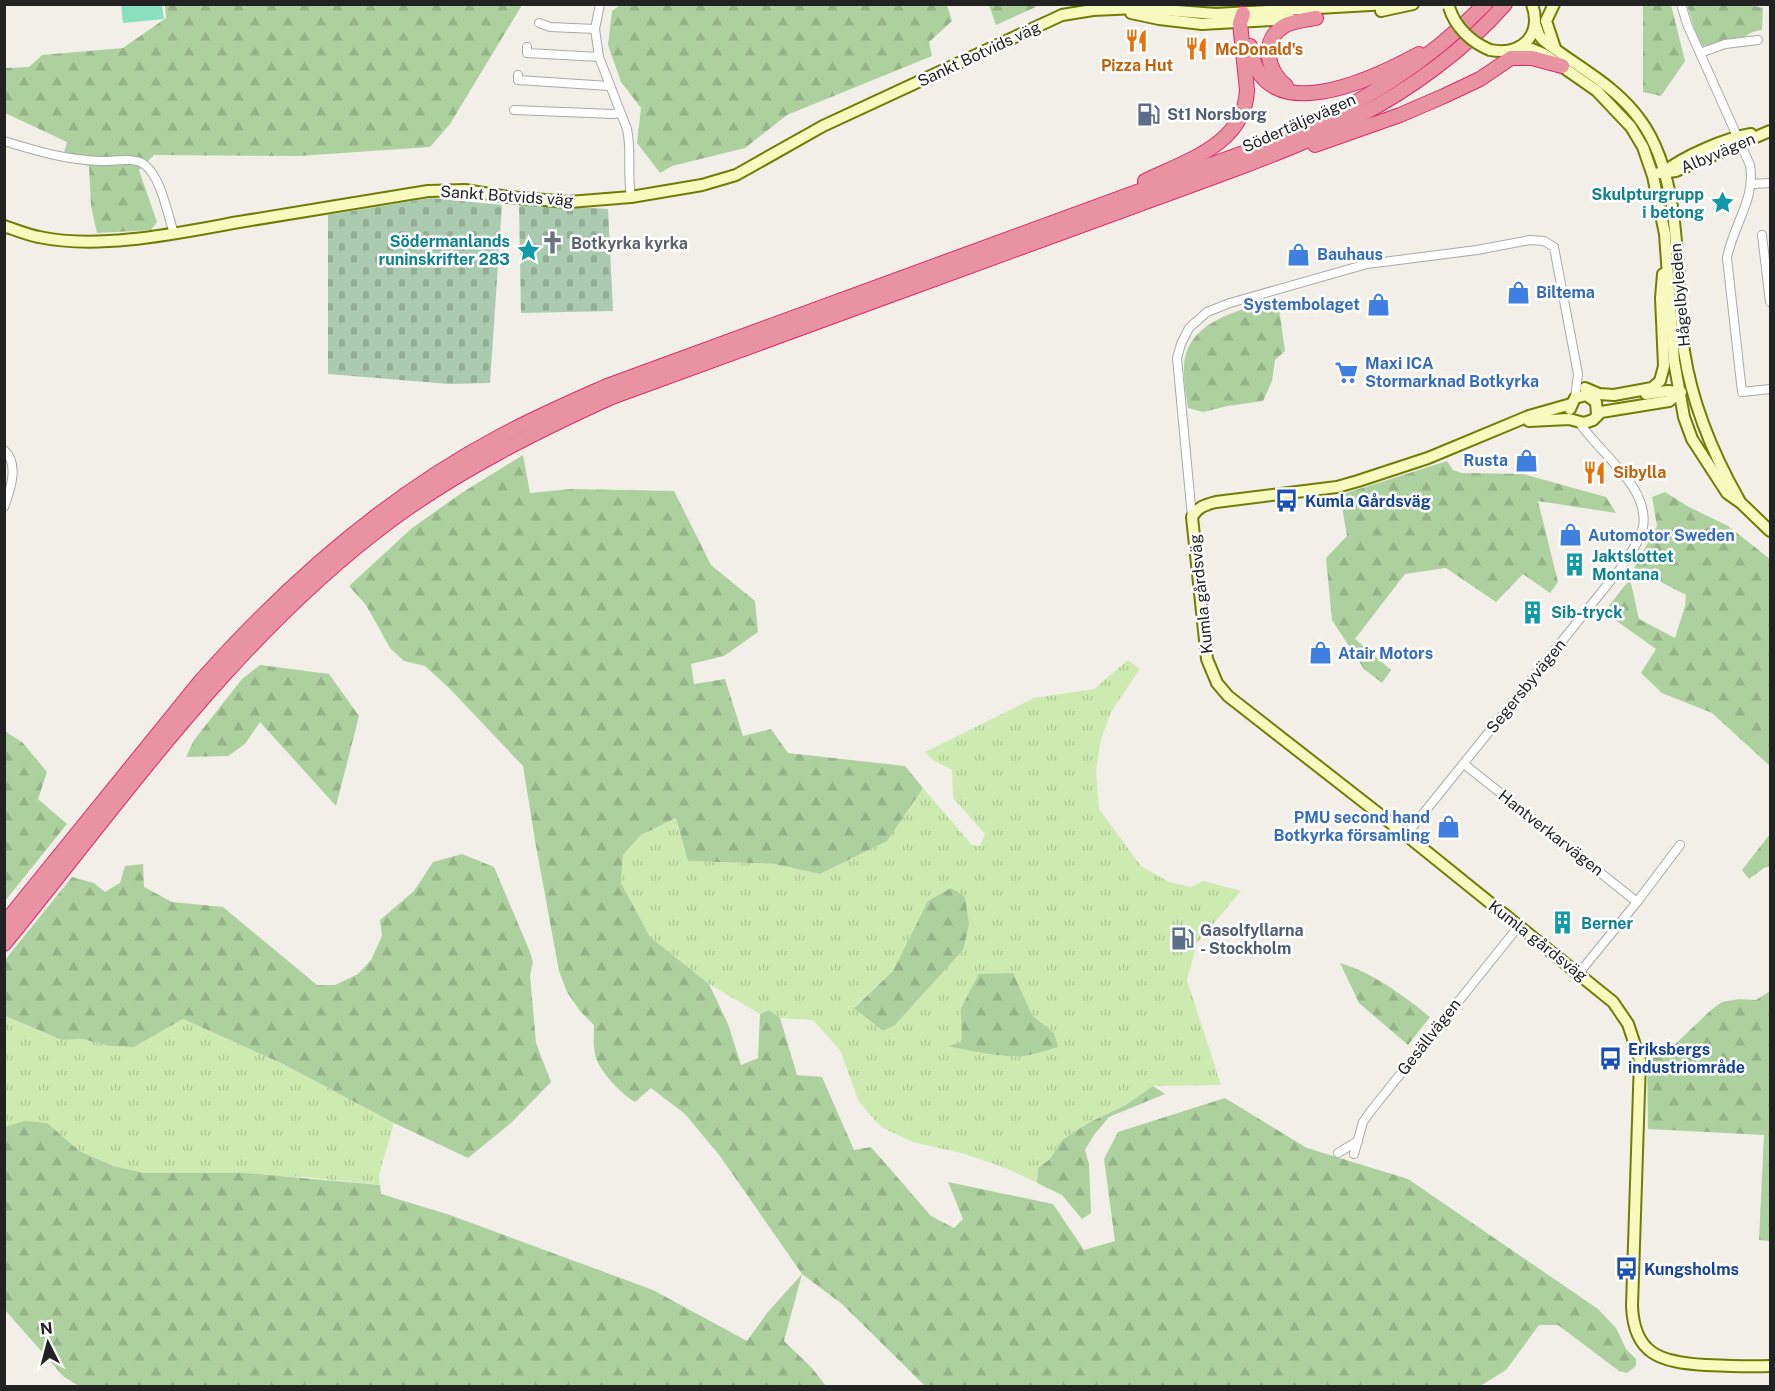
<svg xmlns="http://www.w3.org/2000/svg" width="1775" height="1391" font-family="'Public Sans',sans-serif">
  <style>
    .grass { fill: url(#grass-tufts); fill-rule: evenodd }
    .forest { fill: url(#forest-firs) }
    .cemetery { fill: url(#cemetery-stones) }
    .pitch { fill: #88e0be }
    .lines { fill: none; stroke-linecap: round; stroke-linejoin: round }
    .street-casing { stroke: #a9a9a9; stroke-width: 10 }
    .secondary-casing { stroke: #707d05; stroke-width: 14 }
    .highway-casing { stroke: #dc2a67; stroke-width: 16 }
    .street { stroke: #fff; stroke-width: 8 }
    .secondary { stroke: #f7fabf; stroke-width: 10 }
    .highway { stroke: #e892a2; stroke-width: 14 }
    .secondary-bridge-casing { stroke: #707d05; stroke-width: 14; stroke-linecap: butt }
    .secondary-bridge { stroke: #f7fabf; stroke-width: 10 }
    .labels { text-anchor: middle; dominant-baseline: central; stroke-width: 5; stroke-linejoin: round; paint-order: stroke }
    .food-label { font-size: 16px; font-weight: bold; fill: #c56008; stroke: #fff; text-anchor: start }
    .street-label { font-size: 16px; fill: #222; stroke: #fff }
    .service-label { font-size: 16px; font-weight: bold; fill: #4e5e75; stroke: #fff; text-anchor: start }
    .culture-label { font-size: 16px; font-weight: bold; fill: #0d838f; stroke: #fff; text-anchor: start }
    .worship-label { font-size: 16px; font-weight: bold; fill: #5b616d; stroke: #fff; text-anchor: start }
    .shop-label { font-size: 16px; font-weight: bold; fill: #366cbe; stroke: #fff; text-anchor: start }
    .transit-label { font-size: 16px; font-weight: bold; fill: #164399; stroke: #fff; text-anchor: start }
  </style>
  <defs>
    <pattern id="grass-tufts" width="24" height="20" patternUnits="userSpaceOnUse" patternTransform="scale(1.5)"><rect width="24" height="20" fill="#cdebb0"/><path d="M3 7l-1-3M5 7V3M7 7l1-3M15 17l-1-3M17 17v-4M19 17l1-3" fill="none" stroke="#b0c997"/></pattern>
    <pattern id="forest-firs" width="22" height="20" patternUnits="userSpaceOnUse" patternTransform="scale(1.5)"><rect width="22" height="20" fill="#add19e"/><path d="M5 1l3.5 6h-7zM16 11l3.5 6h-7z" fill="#95b388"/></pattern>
    <pattern id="cemetery-stones" width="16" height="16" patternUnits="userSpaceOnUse" patternTransform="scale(1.5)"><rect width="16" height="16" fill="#aacbaf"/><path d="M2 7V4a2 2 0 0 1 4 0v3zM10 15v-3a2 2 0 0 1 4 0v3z" fill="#92ae96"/></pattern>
  </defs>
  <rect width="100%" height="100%" fill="#f2efe9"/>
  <g class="grass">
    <path d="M1128,660L1140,669L1111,712L1101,739L1096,771L1099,809L1141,866L1169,882L1191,887L1203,881L1241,891L1197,943L1187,980L1221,1085L1153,1086L1124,1106L1090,1122L1062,1140L1050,1159L1038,1168L1037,1183L1008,1169L965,1154L913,1142L881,1127L859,1102L840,1050L813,1020L780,1018L769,1010L760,1014L709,984L650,937L621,883L623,855L641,835L676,818L688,861L775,864L820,874L887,841L923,788L972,845L980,846L985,834L953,798L952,770L933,760L925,752L1034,698L1094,689ZM963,950L895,1025L883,1031L854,1007L893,971ZM1012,973L1032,1015L1054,1033L1057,1047C1047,1050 1036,1054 1025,1056C1013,1059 962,1050 950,1046L962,1042Z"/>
    <polygon points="4,1016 62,1040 83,1039 109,1046 134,1047 183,1019 281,1063 394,1123 379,1175 380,1185 305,1177 144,1173 114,1166 79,1151 68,1143 5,1127"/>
  </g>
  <g class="forest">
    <polygon points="1003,4 1040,4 1040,5 996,25 989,5 999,6"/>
    <path d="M1745,4L1763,8L1762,30C1750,31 1748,36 1739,39C1726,42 1713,43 1700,47L1687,5Z"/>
    <polygon points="165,5 522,5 450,124 430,147 298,156 154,155 139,170 157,222 151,230 97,233 91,206 89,166 62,160 67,142 5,113 5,68 29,67 42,55 123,48 166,18"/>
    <polygon points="620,5 947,5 952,21 929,42 932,56 787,115 745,148 672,166 660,173 637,143 641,108 621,82 608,45 612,11"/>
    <polygon points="1176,5 1296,5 1217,8"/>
    <polygon points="1643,5 1671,5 1685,61 1661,96 1643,92"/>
    <path d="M1271,300L1278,301L1285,351L1275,360L1272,381L1263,401L1228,406L1203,412L1188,408C1186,394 1183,379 1184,366C1187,321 1237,312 1271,300Z"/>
    <path d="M523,455L530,493L571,489L674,491L711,565L755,601L758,632L724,656L691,664L694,684L725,679L743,736L771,729L788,753L905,766L923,788L887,841L820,874L775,864L688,861L676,818L641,835L623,855L621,883L650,937L709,984L728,1024L741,1065L758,1058L760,1014L769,1010L780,1018L797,1075L822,1077L854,1150L871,1147L931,1216L954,1228L963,1219L948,1182L1053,1204L1084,1250L1115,1241L1104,1159L1118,1132L1225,1098L1307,1148L1408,1179L1598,1309L1616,1328L1626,1349L1636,1359V1366L1627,1373L1619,1371L1558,1325H1539L1506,1370L1480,1386H925L842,1304L802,1274L784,1341L812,1368L826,1386H79L64,1377L5,1310V1127L24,1121L47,1123L79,1151L114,1166L144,1173H245L380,1185L381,1194L450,1215L653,1290L747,1341L767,1313L802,1274L720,1156L685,1114L651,1088L635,1102C621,1094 598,1070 595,1054C593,1045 594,1034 594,1025L580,1011L567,992L559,971L536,846L523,766L449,688L425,666L404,661L390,648L366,605L349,586L412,528L463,492Z"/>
    <polygon points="1447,461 1453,470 1462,473 1523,474 1606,497 1616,513 1538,501 1558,582 1550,593 1523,574 1496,602 1446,568 1405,574 1355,639 1391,670 1382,683 1364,669 1332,620 1326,558 1347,536 1340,495"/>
    <polygon points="1665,492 1689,507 1728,526 1770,559 1770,766 1712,713 1662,693 1641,673 1656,649 1604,612 1630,579 1639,619 1675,638 1685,606 1686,595 1634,568 1657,526 1652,497"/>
    <polygon points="260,665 329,674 359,716 336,806 260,722 245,744 228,756 186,757 194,740 242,679"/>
    <polygon points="5,731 23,743 47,772 38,799 67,824 5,901"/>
    <polygon points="1770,834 1770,866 1764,868 1749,879 1742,870"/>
    <polygon points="462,854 494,867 530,952 533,962 530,975 536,1043 551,1082 512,1122 468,1158 394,1123 281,1063 183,1019 134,1047 109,1046 83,1039 62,1040 5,1016 5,960 72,877 94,883 105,892 120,883 125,866 143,864 144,887 172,902 223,907 317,985 335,985 358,974 371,960 382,936 380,920 414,891 433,862"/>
    <polygon points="951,888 965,897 969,924 963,950 895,1025 883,1031 854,1008 893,971 928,901"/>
    <path d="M1340,963C1373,973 1403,995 1430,1017L1408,1045L1359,1003Z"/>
    <path d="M1013,973L1032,1015L1054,1033L1058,1047C1047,1050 1036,1054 1025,1056C1013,1059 961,1050 949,1046L962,1042L961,1008L979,974Z"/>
    <polygon points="1770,991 1770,1241 1759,1240 1764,1135 1648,1129 1647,1044 1657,1043 1667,1052 1711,1010 1722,1002 1739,999 1756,1000"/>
    <polygon points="1153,1086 1165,1094 1109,1117 1094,1135 1085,1150 1089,1164 1091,1213 1082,1219 1062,1195 1037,1183 1038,1168 1050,1159 1062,1140 1090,1122 1124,1106"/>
  </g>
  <g class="cemetery">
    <polygon points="431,198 502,205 490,383 449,384 328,374 328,215"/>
    <polygon points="519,204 608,209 613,311 521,313"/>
  </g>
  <polygon class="pitch" points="121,5 162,5 164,19 123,23"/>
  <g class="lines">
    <defs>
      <g id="street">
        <path d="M600,4L595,29L599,57L627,129C632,152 627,174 631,197"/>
        <path d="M1681,4L1687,24L1750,165C1756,199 1733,225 1727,258L1742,392L1770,389"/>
        <polyline points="539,23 550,27 595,29"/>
        <polyline points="527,47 527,53 599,57"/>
        <polyline points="1700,53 1725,44 1758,40"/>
        <polyline points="518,75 518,80 609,86"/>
        <polyline points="514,110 613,114 620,113"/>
        <path d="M4,141C36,151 67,160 100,161C113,162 134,156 145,165C162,179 167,214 174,233"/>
        <polyline points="1752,184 1770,183"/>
        <polyline points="1762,235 1770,302"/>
        <path d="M4,450C20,464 10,491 4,507"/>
        <polyline points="1192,517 1177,358 1181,344 1189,328 1207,312 1230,303 1367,264 1477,250 1530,240 1544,241 1554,247 1556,258 1578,374 1575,398"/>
        <polyline points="1464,764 1637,902"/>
        <path d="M1406,835L1620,569C1628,556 1640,542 1643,527C1650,487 1599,453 1579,422"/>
        <polyline points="1579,973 1637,902 1680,845"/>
        <polyline points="1338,1153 1358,1141"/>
        <polyline points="1354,1154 1363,1122 1370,1112 1518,927"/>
      </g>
      <g id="secondary">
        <polyline points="1554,4 1546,21 1555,48"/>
        <polyline points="1381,11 1413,4"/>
        <polyline points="1131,13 1159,19 1202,24 1291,19"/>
        <path d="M1535,24L1539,35L1543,40C1576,67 1615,84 1641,121C1684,181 1675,280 1684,351C1692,404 1713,454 1739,500"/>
        <polyline points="1519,47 1532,49 1544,54 1597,91 1631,127 1643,147 1653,176 1665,234 1674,361 1684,417 1692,439 1727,493 1741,503 1770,531"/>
        <path d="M1490,50C1521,56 1543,36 1532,4"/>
        <path d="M1664,172C1684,156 1726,138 1751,134"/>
        <polyline points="1659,173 1676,171 1770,131"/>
        <path d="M4,226C16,230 28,235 39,237C100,250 178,233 239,222C302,212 365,201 428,191L465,190L508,197L569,202L631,197L702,185L736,175L823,126L1062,15L1093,10L1137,8L1216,14L1388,4"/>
        <polyline points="1585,388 1599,394 1614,395 1652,388 1660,381 1664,366 1661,298 1663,274"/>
        <polyline points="1646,394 1668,391 1681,392"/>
        <path d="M1571,404L1529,416L1428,458L1358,481L1337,487L1216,502C1204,505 1198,507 1192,517L1207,659L1217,683L1228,696L1406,835L1613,1002L1628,1024L1640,1060L1632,1306C1634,1355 1661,1362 1705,1365C1727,1366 1748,1367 1770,1366"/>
        <polyline points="1570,409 1575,398 1586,395 1596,402 1597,414"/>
        <polyline points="1529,421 1569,419 1584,423 1593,420 1601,412 1669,401 1679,393"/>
      </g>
      <g id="highway">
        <path d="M1250,46C1262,133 1375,78 1419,54"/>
        <path d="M1286,86C1268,71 1259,42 1284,26C1293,21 1305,20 1316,18"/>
        <polyline points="1315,145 1400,115 1444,96 1480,79 1511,58 1532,58 1562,66"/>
        <path d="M1145,181C1186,161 1245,144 1247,90L1240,23L1243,14"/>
        <path d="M4,924L200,682C286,585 384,498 499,437C534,418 571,402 607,386L1287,137C1363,102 1426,64 1485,4"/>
        <path d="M4,944C124,797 237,634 391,520C459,470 535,432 612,397L1222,174C1267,157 1313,140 1357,117C1409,90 1466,49 1505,4"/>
      </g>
    </defs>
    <use href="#street" class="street-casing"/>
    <use href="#secondary" class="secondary-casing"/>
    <use href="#highway" class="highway-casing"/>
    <use href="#street" class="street"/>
    <use href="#secondary" class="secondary"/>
    <use href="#highway" class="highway"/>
    <defs>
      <path id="secondary-bridge" d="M1449,7C1455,27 1471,42 1490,50"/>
    </defs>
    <use href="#secondary-bridge" class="secondary-bridge-casing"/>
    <use href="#secondary-bridge" class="secondary-bridge"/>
  </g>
  <defs>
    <symbol id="restaurant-bare" viewBox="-9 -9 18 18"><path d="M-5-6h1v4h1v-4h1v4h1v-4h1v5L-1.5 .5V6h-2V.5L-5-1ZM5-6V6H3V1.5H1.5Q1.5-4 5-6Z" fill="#e8710a" stroke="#fff" stroke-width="2.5" paint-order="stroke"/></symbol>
    <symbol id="fuel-bare" viewBox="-9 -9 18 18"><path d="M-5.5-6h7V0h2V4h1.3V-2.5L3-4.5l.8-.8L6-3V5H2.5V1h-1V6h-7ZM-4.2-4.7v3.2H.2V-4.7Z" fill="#5c6f8a" stroke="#fff" stroke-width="2.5" paint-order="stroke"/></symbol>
    <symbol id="sight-bare" viewBox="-9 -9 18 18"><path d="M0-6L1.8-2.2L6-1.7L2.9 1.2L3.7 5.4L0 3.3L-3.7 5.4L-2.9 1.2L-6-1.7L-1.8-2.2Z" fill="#0f9aa8" stroke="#fff" stroke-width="2.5" paint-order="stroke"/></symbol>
    <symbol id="church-bare" viewBox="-9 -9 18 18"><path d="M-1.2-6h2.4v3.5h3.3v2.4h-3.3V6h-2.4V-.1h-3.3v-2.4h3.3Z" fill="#6b7280" stroke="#fff" stroke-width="2.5" paint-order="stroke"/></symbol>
    <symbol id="shop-bare" viewBox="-9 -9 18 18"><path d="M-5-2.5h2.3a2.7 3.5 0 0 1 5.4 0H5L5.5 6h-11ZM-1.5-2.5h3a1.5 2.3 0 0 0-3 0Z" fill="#3f7fe0" stroke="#fff" stroke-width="2.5" paint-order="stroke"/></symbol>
    <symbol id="supermarket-bare" viewBox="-9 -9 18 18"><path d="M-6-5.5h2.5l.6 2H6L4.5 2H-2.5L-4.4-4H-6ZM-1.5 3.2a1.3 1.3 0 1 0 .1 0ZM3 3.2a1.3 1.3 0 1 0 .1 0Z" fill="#3f7fe0" stroke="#fff" stroke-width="2.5" paint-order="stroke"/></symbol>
    <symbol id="bus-bare" viewBox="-9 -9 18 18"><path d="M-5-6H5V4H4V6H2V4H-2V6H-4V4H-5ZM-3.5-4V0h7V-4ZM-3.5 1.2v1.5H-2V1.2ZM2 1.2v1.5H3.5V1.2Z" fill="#1a4fb4" stroke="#fff" stroke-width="2.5" paint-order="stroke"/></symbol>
    <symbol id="building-bare" viewBox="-9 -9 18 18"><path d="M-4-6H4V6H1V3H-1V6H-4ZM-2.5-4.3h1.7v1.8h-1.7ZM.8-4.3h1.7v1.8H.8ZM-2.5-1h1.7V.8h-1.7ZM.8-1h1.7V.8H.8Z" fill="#0f9aa8" stroke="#fff" stroke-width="2.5" paint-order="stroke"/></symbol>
  </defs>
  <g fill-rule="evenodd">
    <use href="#restaurant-bare" x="1120" y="24" width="33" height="33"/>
    <use href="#restaurant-bare" x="1180" y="32" width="33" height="33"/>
    <use href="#fuel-bare" x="1132" y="98" width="33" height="33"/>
    <use href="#sight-bare" x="1706" y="186" width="33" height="33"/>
    <use href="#church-bare" x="536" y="226" width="33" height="33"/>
    <use href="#sight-bare" x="512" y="234" width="33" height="33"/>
    <use href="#shop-bare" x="1282" y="238" width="33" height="33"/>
    <use href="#shop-bare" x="1502" y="276" width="33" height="33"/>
    <use href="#shop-bare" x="1362" y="288" width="33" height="33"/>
    <use href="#supermarket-bare" x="1330" y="356" width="33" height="33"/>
    <use href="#shop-bare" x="1510" y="444" width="33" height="33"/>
    <use href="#restaurant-bare" x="1578" y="456" width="33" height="33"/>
    <use href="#bus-bare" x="1270" y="484" width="33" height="33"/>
    <use href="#shop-bare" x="1554" y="518" width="33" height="33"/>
    <use href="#building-bare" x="1558" y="548" width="33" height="33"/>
    <use href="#building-bare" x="1516" y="596" width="33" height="33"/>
    <use href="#shop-bare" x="1304" y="636" width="33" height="33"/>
    <use href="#shop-bare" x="1432" y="810" width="33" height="33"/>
    <use href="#building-bare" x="1546" y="906" width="33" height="33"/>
    <use href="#fuel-bare" x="1166" y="922" width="33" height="33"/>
    <use href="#bus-bare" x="1594" y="1042" width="33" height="33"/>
    <use href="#bus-bare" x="1610" y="1252" width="33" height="33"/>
  </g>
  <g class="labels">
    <g class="food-label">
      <text x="1215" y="49">McDonald's</text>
      <text x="1137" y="65" text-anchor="middle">Pizza Hut</text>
      <text x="1613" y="472">Sibylla</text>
    </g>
    <g class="street-label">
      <text transform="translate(979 54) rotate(-25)">Sankt Botvids väg</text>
      <text transform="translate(1299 123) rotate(-24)">Södertäljevägen</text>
      <text transform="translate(1718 153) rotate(-23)">Albyvägen</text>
      <text transform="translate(507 196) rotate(4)">Sankt Botvids väg</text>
      <text transform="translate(1680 295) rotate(-95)">Hågelbyleden</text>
      <text transform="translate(1201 594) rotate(-96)">Kumla gårdsväg</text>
      <text transform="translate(1526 686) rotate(-51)">Segersbyvägen</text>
      <text transform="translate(1551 833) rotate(38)">Hantverkarvägen</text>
      <text transform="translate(1538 941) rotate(38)">Kumla gårdsväg</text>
      <text transform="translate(1429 1037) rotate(-52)">Gesällvägen</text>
    </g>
    <g class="service-label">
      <text x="1167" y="114">St1 Norsborg</text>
      <text x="1200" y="930">Gasolfyllarna<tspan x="1200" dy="18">- Stockholm</tspan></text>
    </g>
    <g class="culture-label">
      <text x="1704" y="194" text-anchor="end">Skulpturgrupp<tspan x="1704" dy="18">i betong</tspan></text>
      <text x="510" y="241" text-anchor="end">Södermanlands<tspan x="510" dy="18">runinskrifter 283</tspan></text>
      <text x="1592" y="556">Jaktslottet<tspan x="1592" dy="18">Montana</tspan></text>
      <text x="1551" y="612">Sib-tryck</text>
      <text x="1581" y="923">Berner</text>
    </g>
    <g class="worship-label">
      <text x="571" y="243">Botkyrka kyrka</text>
    </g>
    <g class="shop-label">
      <text x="1317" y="254">Bauhaus</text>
      <text x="1536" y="292">Biltema</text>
      <text x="1360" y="304" text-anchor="end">Systembolaget</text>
      <text x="1365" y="363">Maxi ICA<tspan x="1365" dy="18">Stormarknad Botkyrka</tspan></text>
      <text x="1508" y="460" text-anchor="end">Rusta</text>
      <text x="1588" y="535">Automotor Sweden</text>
      <text x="1338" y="653">Atair Motors</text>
      <text x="1430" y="817" text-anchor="end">PMU second hand<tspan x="1430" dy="18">Botkyrka församling</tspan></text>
    </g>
    <g class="transit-label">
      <text x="1305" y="501">Kumla Gårdsväg</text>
      <text x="1628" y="1049">Eriksbergs<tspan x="1628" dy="18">industriområde</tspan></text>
      <text x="1644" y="1269">Kungsholms</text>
    </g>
  </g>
  <rect width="1775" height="1391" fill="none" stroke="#222222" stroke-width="12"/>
  <g transform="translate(48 1343) rotate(354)" stroke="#ffffff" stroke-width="4.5" paint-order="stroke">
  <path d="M0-4.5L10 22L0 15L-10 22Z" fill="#222222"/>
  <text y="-9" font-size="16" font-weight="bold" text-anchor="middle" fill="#222222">N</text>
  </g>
</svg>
